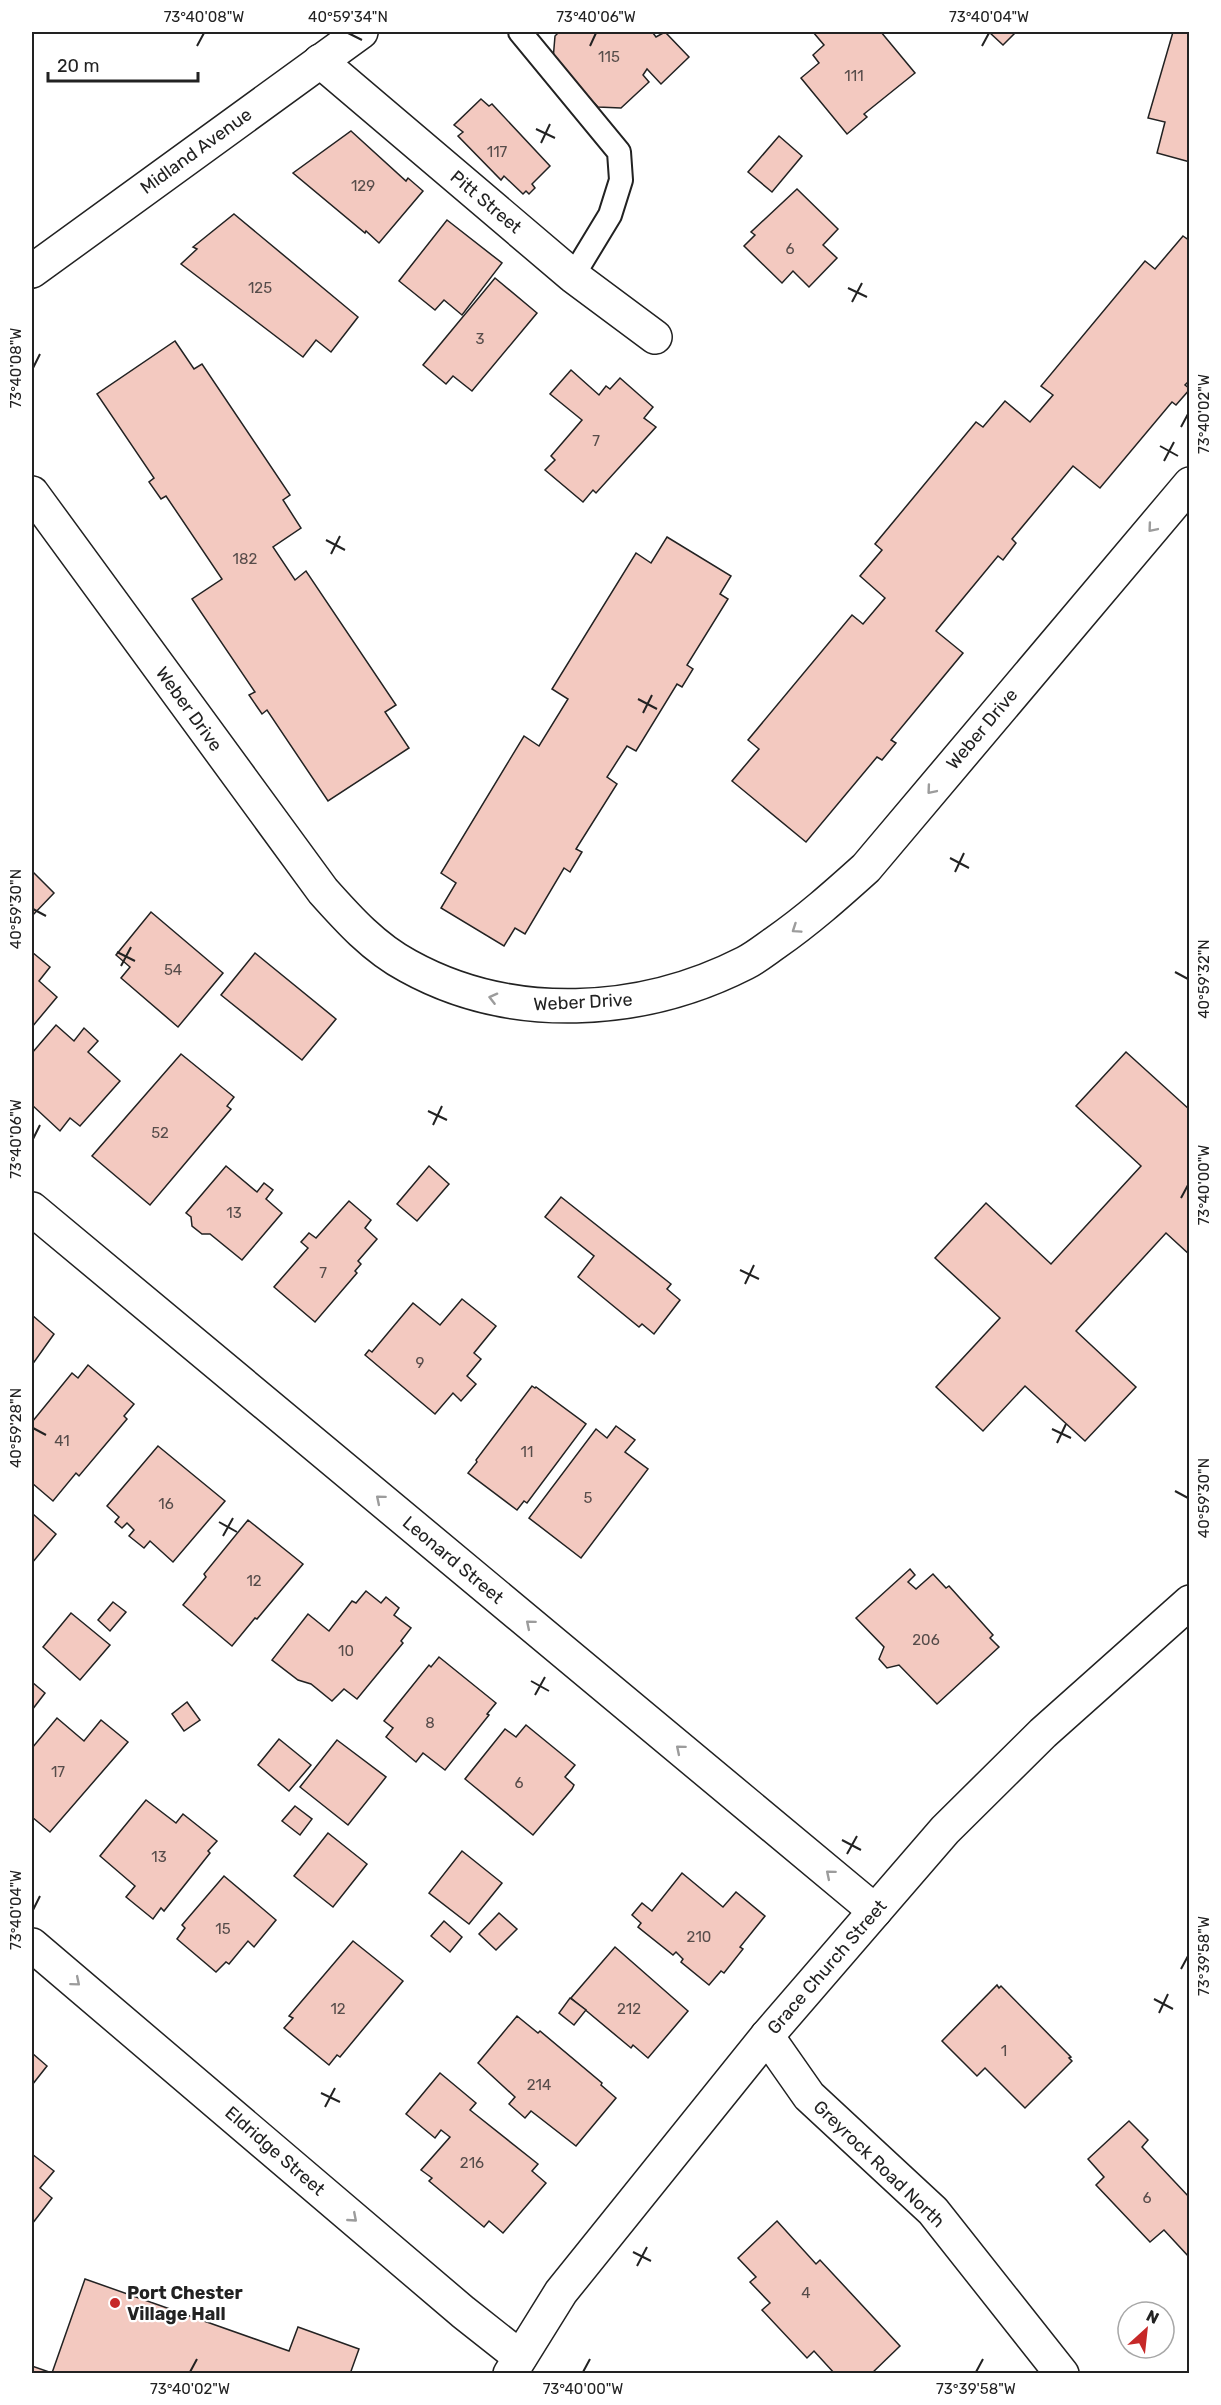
<svg xmlns="http://www.w3.org/2000/svg" width="1221" height="2405" font-family="Rubik,sans-serif">
  <style>
    .building { fill: #f3c9c0; stroke: #222; stroke-width: 1.5 }
    .lines { fill: none; stroke-linecap: round; stroke-linejoin: round }
    .service-casing { stroke: #222; stroke-width: 26 }
    .minor-casing { stroke: #222; stroke-width: 36 }
    .tertiary-casing { stroke: #222; stroke-width: 36 }
    .service { stroke: #fff; stroke-width: 22 }
    .minor { stroke: #fff; stroke-width: 33 }
    .tertiary { stroke: #fff; stroke-width: 33 }
    .oneway { stroke: #9c9c9c }
    .ticks { fill: none; stroke: #222; stroke-width: 2 }
    .poi-dot { fill: #c62828; stroke: #fff; stroke-width: 2 }
    .labels { text-anchor: middle; dominant-baseline: central; stroke-width: 4.5; stroke-linejoin: round; paint-order: stroke }
    .number-label { font-size: 15px; fill: #564c4a }
    .street-label { font-size: 18px; fill: #222; stroke: #fff }
    .poi-label { font-size: 18px; font-weight: bold; fill: #222; stroke: #fff; text-anchor: start }
    .neatline { fill: none; stroke: #222; stroke-width: 2 }
    .ticks-label { font-size: 15px; text-anchor: middle; fill: #222 }
  </style>
  <rect width="100%" height="100%" fill="#fff"/>
  <g class="building">
    <polygon points="559,32 655,32 653,33 656,37 665,32 689,57 661,84 647,69 643,75 649,82 621,108 598,107 553,60 555,36"/>
    <polygon points="813,32 881,32 915,73 864,114 867,117 847,134 801,78 819,63 813,55 824,45"/>
    <polygon points="989,32 1016,32 1003,45"/>
    <polygon points="1173,32 1190,32 1190,162 1157,153 1165,122 1148,118"/>
    <polygon points="481,99 489,106 492,104 550,166 532,184 535,188 529,194 526,191 523,194 504,176 501,180 458,136 463,132 454,125"/>
    <polygon points="351,131 406,181 408,178 423,191 379,243 366,231 365,233 293,173"/>
    <polygon points="779,136 802,156 772,192 748,172"/>
    <polygon points="797,189 838,229 823,245 837,258 809,287 793,271 782,283 744,246 755,235 751,232"/>
    <polygon points="234,214 358,317 331,352 316,340 303,357 181,264 197,249 193,247"/>
    <polygon points="447,220 502,263 462,315 444,300 435,310 399,281"/>
    <polygon points="1183,236 1190,241 1190,380 1185,385 1190,389 1176,405 1172,402 1100,488 1073,466 1012,539 1016,543 1003,560 998,556 936,631 963,653 891,740 896,743 882,760 877,757 806,842 732,781 759,749 748,740 852,615 863,624 885,598 860,576 882,550 875,544 976,422 983,427 1005,401 1030,422 1053,395 1041,386 1145,261 1155,269"/>
    <polygon points="495,278 537,313 472,391 453,376 446,384 423,365"/>
    <polygon points="175,341 194,369 202,364 290,495 283,500 301,528 273,547 295,580 306,571 396,705 385,712 409,748 328,801 267,710 262,714 249,695 255,692 192,599 222,579 166,496 161,499 149,482 154,478 97,394"/>
    <polygon points="571,370 599,395 606,386 610,389 620,378 653,407 644,418 656,427 596,493 593,490 583,502 545,470 555,460 551,456 582,420 550,394"/>
    <polygon points="667,537 731,576 720,594 728,599 687,665 693,669 682,687 677,684 636,751 627,746 607,777 617,784 576,849 582,852 570,872 564,868 525,934 515,928 504,946 441,908 456,883 441,873 524,736 539,746 568,699 552,689 636,553 651,563"/>
    <polygon points="32,871 54,893 32,916"/>
    <polygon points="151,912 223,973 178,1027 121,978 130,967 116,955"/>
    <polygon points="32,952 50,967 39,981 57,997 32,1027"/>
    <polygon points="255,953 336,1019 302,1060 221,995"/>
    <polygon points="56,1025 74,1041 84,1028 98,1041 88,1052 120,1081 80,1126 70,1118 60,1131 32,1105 32,1053"/>
    <polygon points="1126,1052 1190,1110 1190,1255 1166,1233 1076,1331 1136,1387 1085,1441 1025,1386 983,1431 936,1387 1000,1318 935,1258 986,1203 1051,1264 1141,1166 1076,1106"/>
    <polygon points="181,1054 234,1097 227,1106 231,1109 150,1205 92,1156"/>
    <polygon points="226,1166 257,1192 264,1183 273,1190 266,1199 282,1213 242,1260 210,1234 202,1234 192,1226 191,1217 186,1213"/>
    <polygon points="429,1166 449,1184 417,1221 397,1204"/>
    <polygon points="561,1197 671,1284 667,1289 680,1300 654,1334 642,1324 639,1327 578,1277 594,1256 545,1217"/>
    <polygon points="349,1201 371,1220 365,1228 377,1239 358,1261 361,1264 355,1271 357,1273 315,1322 274,1287 308,1248 301,1242 309,1233 316,1238"/>
    <polygon points="462,1299 496,1326 474,1353 481,1359 467,1376 476,1384 461,1401 453,1393 435,1414 365,1355 369,1350 372,1352 413,1303 440,1325"/>
    <polygon points="32,1315 54,1334 32,1365"/>
    <polygon points="88,1365 134,1404 124,1416 127,1419 79,1476 76,1473 53,1501 32,1483 32,1422 72,1373 78,1378"/>
    <polygon points="532,1386 535,1388 536,1387 586,1424 527,1503 524,1501 517,1510 468,1473 477,1462 476,1460"/>
    <polygon points="616,1426 635,1440 625,1452 648,1469 581,1558 529,1518 596,1429 607,1438"/>
    <polygon points="158,1446 225,1501 173,1562 150,1541 144,1548 129,1536 134,1530 127,1523 122,1528 115,1522 119,1517 107,1506"/>
    <polygon points="33,1514 56,1534 32,1563 32,1516"/>
    <polygon points="248,1520 303,1564 257,1619 255,1618 232,1646 183,1605 206,1577 204,1574"/>
    <polygon points="910,1569 915,1575 908,1582 916,1589 933,1574 946,1588 949,1586 993,1635 990,1638 999,1647 937,1704 899,1665 887,1668 879,1659 884,1647 856,1618"/>
    <polygon points="366,1591 381,1603 386,1597 399,1608 394,1615 411,1628 401,1641 403,1643 357,1699 344,1689 332,1701 311,1684 298,1680 272,1660 308,1614 329,1631 352,1601 356,1603"/>
    <polygon points="113,1602 126,1612 110,1631 98,1620"/>
    <polygon points="71,1613 110,1645 80,1680 43,1647"/>
    <polygon points="439,1657 496,1703 487,1714 489,1715 445,1770 423,1753 416,1762 386,1737 393,1728 384,1721 429,1665 431,1667"/>
    <polygon points="32,1682 45,1693 32,1710"/>
    <polygon points="187,1702 200,1720 184,1731 172,1714"/>
    <polygon points="57,1718 84,1741 101,1720 128,1742 50,1832 32,1817 32,1748"/>
    <polygon points="526,1725 575,1765 565,1777 574,1785 572,1789 533,1835 465,1779 505,1729 516,1737"/>
    <polygon points="279,1739 311,1765 289,1791 258,1765"/>
    <polygon points="337,1740 386,1777 348,1825 300,1787"/>
    <polygon points="146,1800 176,1823 183,1814 217,1841 208,1851 210,1853 164,1911 161,1908 153,1919 126,1897 135,1886 100,1856"/>
    <polygon points="295,1806 312,1819 300,1835 282,1821"/>
    <polygon points="328,1833 367,1864 333,1907 294,1876"/>
    <polygon points="462,1851 502,1883 469,1924 429,1893"/>
    <polygon points="682,1873 723,1907 736,1892 765,1916 740,1947 743,1949 724,1973 721,1971 709,1985 681,1962 683,1959 676,1952 673,1955 638,1927 641,1923 632,1915 642,1903 652,1911"/>
    <polygon points="224,1876 276,1920 254,1947 248,1941 229,1964 226,1962 216,1972 177,1939 185,1928 182,1925"/>
    <polygon points="499,1913 517,1929 496,1950 479,1934"/>
    <polygon points="444,1921 462,1937 450,1952 431,1936"/>
    <polygon points="353,1941 403,1981 340,2057 337,2055 329,2065 284,2028 293,2018 289,2016"/>
    <polygon points="615,1947 688,2011 648,2058 633,2045 631,2048 571,1998"/>
    <polygon points="997,1985 999,1988 1001,1986 1071,2057 1069,2058 1072,2061 1025,2108 985,2068 977,2076 942,2041"/>
    <polygon points="570,1998 586,2010 574,2025 559,2013"/>
    <polygon points="517,2016 538,2033 540,2031 602,2083 601,2085 616,2098 576,2146 531,2111 525,2118 509,2104 515,2097 478,2063"/>
    <polygon points="32,2053 47,2066 32,2085"/>
    <polygon points="440,2073 476,2103 470,2110 538,2164 532,2171 546,2183 503,2233 489,2221 484,2227 429,2181 432,2178 421,2170 450,2137 441,2130 435,2138 406,2114"/>
    <polygon points="1129,2121 1148,2140 1142,2147 1190,2198 1190,2258 1164,2230 1150,2242 1096,2185 1104,2177 1088,2159"/>
    <polygon points="32,2154 54,2171 40,2188 52,2198 32,2224"/>
    <polygon points="777,2221 816,2264 820,2260 900,2346 871,2374 835,2374 814,2351 807,2358 762,2310 770,2303 750,2282 756,2277 738,2258"/>
    <polygon points="85,2279 289,2351 298,2327 359,2349 350,2374 32,2374 32,2366 52,2373"/>
  </g>
  <g class="lines">
    <defs>
      <polyline id="service" points="520,32 619,152 621,180 610,215 573,276"/>
      <g id="minor">
        <polyline points="320,61 573,276 655,337"/>
        <path d="M32,493L323,891C348,919 374,948 408,966C511,1023 641,1016 745,963C755,958 765,950 775,943C808,920 836,895 866,868L1190,484"/>
        <polyline points="32,1209 875,1911"/>
        <polyline points="32,1945 463,2312 520,2357"/>
        <polyline points="767,2036 809,2096 933,2211 1062,2374"/>
      </g>
      <g id="tertiary">
        <polyline points="32,271 361,32"/>
        <polyline points="510,2374 561,2292 767,2036 945,1830 1043,1733 1190,1602"/>
      </g>
    </defs>
    <use href="#service" class="service-casing"/>
    <use href="#minor" class="minor-casing"/>
    <use href="#tertiary" class="tertiary-casing"/>
    <use href="#service" class="service"/>
    <use href="#minor" class="minor"/>
    <use href="#tertiary" class="tertiary"/>
  </g>
  <defs><path id="oneway-chevron" d="M-2-3.5L2.5 0L-2 3.5" fill="none" stroke-width="1.6" stroke-linecap="round" stroke-linejoin="round" transform="scale(1.5)"/></defs>
  <g class="oneway">
    <use href="#oneway-chevron" transform="translate(1152 528) rotate(130)"/>
    <use href="#oneway-chevron" transform="translate(931 790) rotate(130)"/>
    <use href="#oneway-chevron" transform="translate(796 929) rotate(146)"/>
    <use href="#oneway-chevron" transform="translate(493 998) rotate(-166)"/>
    <use href="#oneway-chevron" transform="translate(380 1499) rotate(-140)"/>
    <use href="#oneway-chevron" transform="translate(530 1624) rotate(-140)"/>
    <use href="#oneway-chevron" transform="translate(680 1749) rotate(-140)"/>
    <use href="#oneway-chevron" transform="translate(830 1874) rotate(-140)"/>
    <use href="#oneway-chevron" transform="translate(76 1982) rotate(40)"/>
    <use href="#oneway-chevron" transform="translate(353 2218) rotate(41)"/>
  </g>
  <path class="ticks" d="M348,33L362,40M197,46L204,33M590,46L596,33M982,46L989,33M536,129L555,138M541,143L550,124M848,288L867,297M852,302L862,283M33,368L40,354M1181,427L1188,414M1160,446L1178,456M1164,461L1174,442M326,540L345,550M331,554L340,536M638,699L657,709M643,713L652,695M950,858L969,868M955,872L964,853M33,909L46,916M117,952L135,961M121,966L131,947M1175,972L1188,979M428,1111L447,1120M433,1125L442,1106M33,1139L40,1125M1181,1198L1188,1185M740,1270L759,1279M745,1284L754,1265M33,1428L46,1435M1052,1429L1071,1438M1057,1443L1066,1424M1175,1491L1188,1498M219,1522L237,1532M223,1536L233,1518M531,1681L549,1691M535,1695L545,1677M842,1840L861,1850M847,1854L857,1836M33,1910L40,1896M1181,1969L1188,1956M1154,1999L1173,2009M1159,2013L1168,1994M321,2093L340,2102M325,2107L335,2088M633,2252L651,2261M637,2266L647,2247M190,2372L197,2359M583,2372L590,2359M976,2372L983,2359"/>
  <circle class="poi-dot" cx="115" cy="2303" r="6"/>
  <g class="labels">
    <g class="number-label">
      <text x="609" y="57">115</text>
      <text x="854" y="76">111</text>
      <text x="497" y="152">117</text>
      <text x="363" y="186">129</text>
      <text x="790" y="249">6</text>
      <text x="260" y="288">125</text>
      <text x="480" y="339">3</text>
      <text x="596" y="441">7</text>
      <text x="245" y="559">182</text>
      <text x="173" y="970">54</text>
      <text x="160" y="1133">52</text>
      <text x="234" y="1213">13</text>
      <text x="323" y="1273">7</text>
      <text x="420" y="1363">9</text>
      <text x="62" y="1441">41</text>
      <text x="527" y="1452">11</text>
      <text x="588" y="1498">5</text>
      <text x="166" y="1504">16</text>
      <text x="254" y="1581">12</text>
      <text x="926" y="1640">206</text>
      <text x="346" y="1651">10</text>
      <text x="430" y="1723">8</text>
      <text x="58" y="1772">17</text>
      <text x="519" y="1783">6</text>
      <text x="159" y="1857">13</text>
      <text x="223" y="1929">15</text>
      <text x="699" y="1937">210</text>
      <text x="338" y="2009">12</text>
      <text x="629" y="2009">212</text>
      <text x="1004" y="2051">1</text>
      <text x="539" y="2085">214</text>
      <text x="472" y="2163">216</text>
      <text x="1147" y="2198">6</text>
      <text x="806" y="2293">4</text>
    </g>
    <g class="street-label">
      <text transform="translate(196 151) rotate(-36)">Midland Avenue</text>
      <text transform="translate(486 202) rotate(40)">Pitt Street</text>
      <text transform="translate(189 709) rotate(54)">Weber Drive</text>
      <text transform="translate(982 729) rotate(-50)">Weber Drive</text>
      <text transform="translate(583 1002) rotate(-3)">Weber Drive</text>
      <text transform="translate(453 1560) rotate(40)">Leonard Street</text>
      <text transform="translate(827 1967) rotate(-49)">Grace Church Street</text>
      <text transform="translate(275 2151) rotate(41)">Eldridge Street</text>
      <text transform="translate(879 2164) rotate(44)">Greyrock Road North</text>
    </g>
    <g class="poi-label">
      <text x="127" y="2293">Port Chester<tspan x="127" dy="21">Village Hall</tspan></text>
    </g>
  </g>
  <rect width="1221" height="2405" fill="none" stroke="#ffffff" stroke-width="66"/>
  <g transform="translate(1146 2330) rotate(27)"><circle r="28" fill="#ffffff" stroke="#a7a7a7" stroke-width="1.5"/>
  <path d="M0-4.5L10 22L0 15L-10 22Z" fill="#c62828"/>
  <text y="-9" font-size="16" font-weight="bold" text-anchor="middle" fill="#222222">N</text>
  </g>
  <path d="M48 72v9h150v-9" fill="none" stroke="#222222" stroke-width="3"/>
  <text x="57" y="72" font-size="18" fill="#222222" stroke="#ffffff" stroke-width="4.5" paint-order="stroke">20 m</text>
  <rect x="33" y="33" width="1155" height="2339" class="neatline"/>
  <g class="ticks-label">
    <text x="204" y="22">73°40'08"W</text>
    <text x="348" y="22">40°59'34"N</text>
    <text x="596" y="22">73°40'06"W</text>
    <text x="989" y="22">73°40'04"W</text>
    <text transform="translate(16 368) rotate(-90)" y="5">73°40'08"W</text>
    <text transform="translate(1204 414) rotate(-90)" y="5">73°40'02"W</text>
    <text transform="translate(16 909) rotate(-90)" y="5">40°59'30"N</text>
    <text transform="translate(1204 979) rotate(-90)" y="5">40°59'32"N</text>
    <text transform="translate(16 1139) rotate(-90)" y="5">73°40'06"W</text>
    <text transform="translate(1204 1185) rotate(-90)" y="5">73°40'00"W</text>
    <text transform="translate(16 1428) rotate(-90)" y="5">40°59'28"N</text>
    <text transform="translate(1204 1498) rotate(-90)" y="5">40°59'30"N</text>
    <text transform="translate(16 1910) rotate(-90)" y="5">73°40'04"W</text>
    <text transform="translate(1204 1956) rotate(-90)" y="5">73°39'58"W</text>
    <text x="190" y="2394">73°40'02"W</text>
    <text x="583" y="2394">73°40'00"W</text>
    <text x="976" y="2394">73°39'58"W</text>
  </g>
</svg>
